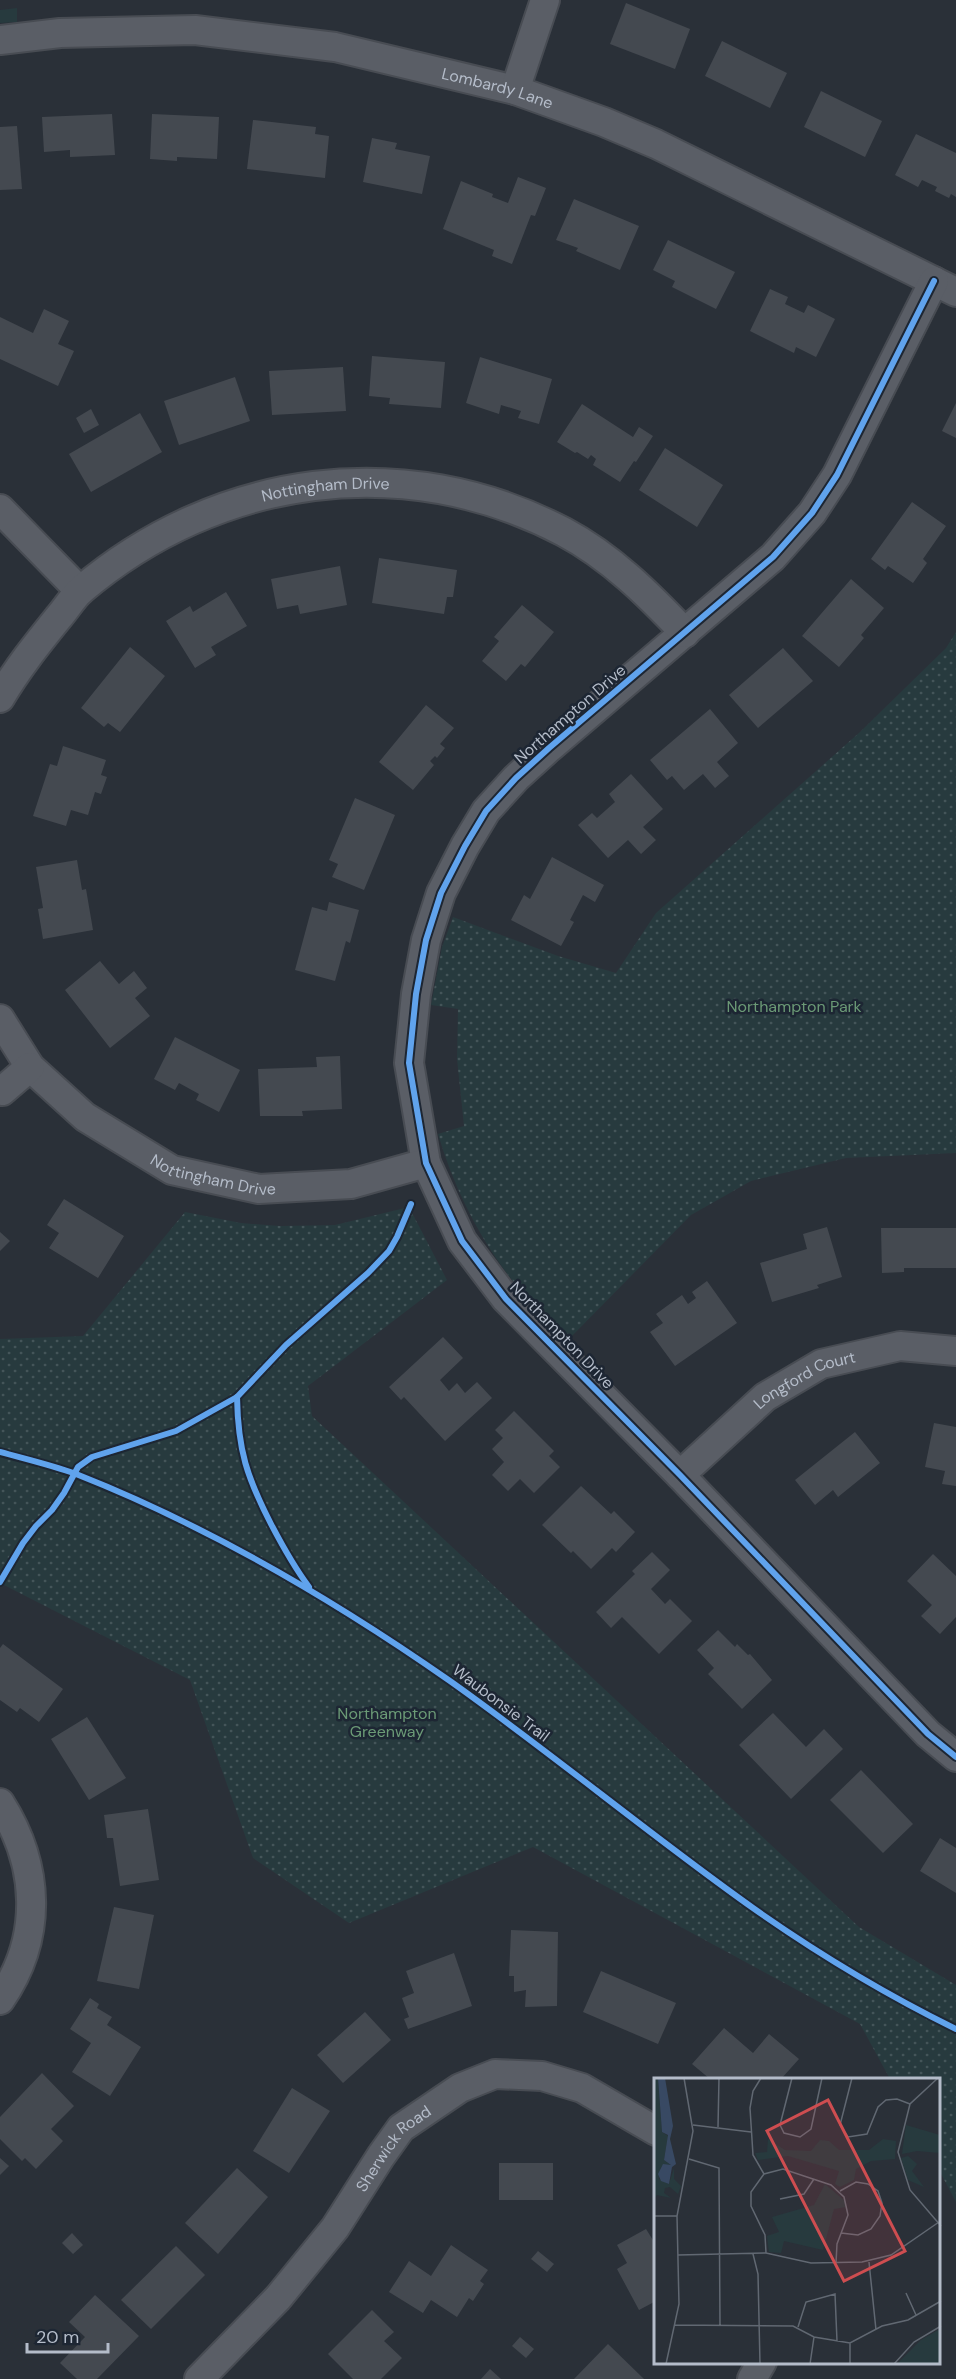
<svg xmlns="http://www.w3.org/2000/svg" width="956" height="2379" font-family="'DM Sans',sans-serif">
  <style>
    .grass { fill: #273a3e }
    .park { fill: url(#park-dots) }
    .building { fill: #444950 }
    .lines { fill: none; stroke-linecap: round; stroke-linejoin: round }
    .street-casing { stroke: #484c53; stroke-width: 32 }
    .street { stroke: #5a5e66; stroke-width: 28 }
    .cycleway-casing { stroke: #1d2633; stroke-width: 10 }
    .cycleway { stroke: #60a3ed; stroke-width: 6 }
    .labels { text-anchor: middle; dominant-baseline: central; stroke-width: 5; stroke-linejoin: round; paint-order: stroke }
    .street-label { font-size: 16px; fill: #b4bcc9; stroke: #1d2633 }
    .park-label { font-size: 16px; fill: #6b9a76; stroke: #1d2633 }
    .inset-road { fill: none; stroke: #616872; stroke-width: 1.5 }
    .view { fill: #ce4d50; fill-opacity: 0.15; stroke: #ce4d50; stroke-width: 3 }
    .inset-edge { fill: none; stroke: #b4bcc9; stroke-width: 3 }
  </style>
  <defs>
    <pattern id="park-dots" width="8" height="8" patternUnits="userSpaceOnUse" patternTransform="scale(1.5)"><rect width="8" height="8" fill="#273a3e"/><path d="M2 2h.1M6 6h.1" fill="none" stroke="#445559" stroke-width="1.8" stroke-linecap="round"/></pattern>
  </defs>
  <rect width="100%" height="100%" fill="#2a3038"/>
  <polygon class="grass" points="17,8 17,22 0,23 0,10"/>
  <g class="park">
    <path d="M956,632V1153L846,1158L751,1181L691,1215L569,1339C549,1318 526,1298 508,1275C476,1232 453,1185 438,1134L464,1126L457,1059L458,1009L431,1005L442,947L453,917L558,956L616,973L656,913L860,732L946,648Z"/>
    <polygon points="409,1207 447,1280 308,1386 312,1416 859,1927 956,1985 956,2202 940,2172 940,2079 890,2079 860,2024 533,1847 349,1923 253,1858 190,1680 0,1583 0,1339 83,1336 185,1212 241,1223 280,1226 335,1225"/>
  </g>
  <g class="building">
    <polygon points="626,3 690,29 675,69 610,44"/>
    <polygon points="722,41 787,73 770,108 705,76"/>
    <polygon points="821,91 882,121 865,157 804,127"/>
    <polygon points="112,114 115,155 70,157 70,150 44,152 42,117"/>
    <polygon points="152,114 219,117 217,159 177,157 177,161 150,159"/>
    <polygon points="253,120 316,127 315,134 329,136 325,178 247,169"/>
    <polygon points="17,126 22,189 0,190 0,127"/>
    <polygon points="916,134 956,153 956,197 951,194 949,198 935,191 937,187 922,180 918,187 895,175"/>
    <polygon points="372,138 397,143 395,149 430,156 422,194 363,182"/>
    <polygon points="518,177 546,188 535,216 531,215 512,264 492,256 494,250 443,229 461,181 493,194 492,197 508,203"/>
    <polygon points="574,199 639,226 620,270 576,251 578,248 556,240"/>
    <polygon points="668,240 735,272 716,309 672,287 675,281 653,270"/>
    <polygon points="770,289 788,297 785,304 804,313 808,305 835,319 816,357 796,347 794,353 750,331"/>
    <polygon points="44,309 69,321 58,344 74,351 58,386 0,359 0,317 33,333"/>
    <polygon points="372,356 445,362 441,408 389,404 390,398 369,396"/>
    <polygon points="480,357 552,379 539,424 518,418 521,411 501,405 499,414 466,403"/>
    <polygon points="343,367 346,411 272,415 269,371"/>
    <polygon points="235,377 250,421 179,445 164,401"/>
    <polygon points="956,403 956,438 942,431"/>
    <polygon points="582,404 633,437 639,427 653,436 636,462 634,461 620,482 593,465 596,459 591,455 588,459 577,452 575,453 557,442"/>
    <polygon points="91,409 99,425 84,433 76,418"/>
    <polygon points="140,413 162,452 91,492 69,454"/>
    <polygon points="665,448 723,485 697,527 639,490"/>
    <polygon points="912,502 946,526 923,559 927,563 913,583 888,566 885,570 871,559"/>
    <polygon points="379,558 457,570 453,597 447,597 444,614 372,603"/>
    <polygon points="340,566 347,605 300,614 298,605 277,609 271,579"/>
    <polygon points="851,579 884,608 861,635 864,638 839,667 802,636"/>
    <polygon points="226,592 247,626 211,647 216,655 195,668 166,621 190,606 193,612"/>
    <polygon points="522,605 554,632 525,667 521,664 506,681 482,661 499,641 494,637"/>
    <polygon points="130,647 165,676 120,732 108,723 104,727 81,708"/>
    <polygon points="783,648 813,681 758,728 729,695"/>
    <polygon points="426,705 454,728 440,744 445,748 437,758 435,756 430,761 434,765 413,790 379,762"/>
    <polygon points="710,709 738,743 717,762 729,776 715,788 703,774 684,790 672,776 667,780 650,760"/>
    <polygon points="63,746 106,760 101,775 107,777 101,794 95,792 88,815 71,810 66,826 33,816 50,764 57,766"/>
    <polygon points="631,774 663,809 643,827 656,840 641,854 628,840 608,858 578,825 592,813 597,818 615,802 609,794"/>
    <polygon points="355,798 395,815 364,890 332,877 338,864 329,860"/>
    <polygon points="552,857 604,885 595,902 583,895 570,920 574,922 561,946 511,920 524,895 530,899"/>
    <polygon points="77,860 82,890 86,889 93,930 43,939 38,909 43,908 36,867"/>
    <polygon points="329,902 359,910 350,943 346,941 335,981 295,970 312,907 327,911"/>
    <polygon points="100,961 119,984 134,971 147,988 135,998 150,1016 110,1048 65,990"/>
    <polygon points="175,1037 240,1070 219,1112 196,1100 199,1094 179,1083 175,1090 154,1079"/>
    <polygon points="340,1056 342,1109 302,1111 303,1116 260,1116 258,1069 317,1067 316,1057"/>
    <polygon points="64,1199 124,1236 98,1278 49,1248 59,1233 47,1225"/>
    <polygon points="827,1227 842,1277 817,1285 819,1288 772,1302 760,1263 807,1249 803,1234"/>
    <polygon points="881,1228 956,1228 956,1268 904,1268 904,1272 882,1273"/>
    <polygon points="0,1232 10,1241 0,1251"/>
    <polygon points="707,1281 737,1323 675,1366 650,1332 663,1323 656,1314 682,1295 688,1304 696,1298 692,1292"/>
    <polygon points="443,1337 463,1358 440,1380 449,1391 457,1383 465,1393 477,1382 492,1398 445,1441 404,1397 401,1400 389,1387"/>
    <polygon points="514,1411 554,1451 549,1456 560,1467 534,1493 520,1479 508,1491 492,1475 504,1462 492,1449 503,1438 495,1430"/>
    <polygon points="934,1423 956,1427 956,1486 942,1484 945,1471 925,1467"/>
    <polygon points="855,1432 880,1463 838,1497 833,1490 815,1505 795,1480"/>
    <polygon points="581,1486 611,1514 614,1511 635,1532 616,1552 612,1548 591,1569 573,1551 571,1553 542,1525"/>
    <polygon points="652,1552 670,1570 651,1589 665,1604 670,1599 692,1621 659,1654 622,1617 611,1628 596,1612 635,1574 632,1571"/>
    <polygon points="933,1554 956,1576 956,1617 940,1634 921,1616 932,1605 907,1581"/>
    <polygon points="718,1630 735,1647 737,1644 748,1655 750,1654 772,1680 742,1709 708,1674 714,1668 697,1650"/>
    <polygon points="3,1644 63,1689 39,1722 20,1708 17,1712 0,1700 0,1648"/>
    <polygon points="773,1713 806,1747 824,1729 843,1749 791,1799 739,1745"/>
    <polygon points="87,1717 126,1778 89,1800 51,1739"/>
    <polygon points="861,1770 913,1824 883,1853 830,1800"/>
    <polygon points="148,1809 159,1880 120,1886 113,1838 107,1838 104,1815"/>
    <polygon points="940,1838 956,1848 956,1893 920,1871"/>
    <polygon points="114,1907 154,1915 139,1989 97,1981"/>
    <polygon points="511,1930 558,1932 557,2006 525,2007 526,1990 514,1992 514,1976 509,1976"/>
    <polygon points="454,1953 472,2006 408,2029 404,2019 409,2017 402,1998 414,1993 406,1971"/>
    <polygon points="601,1971 676,2003 658,2044 583,2012"/>
    <polygon points="90,1998 99,2004 97,2008 112,2017 107,2025 141,2047 110,2096 72,2072 91,2043 70,2029"/>
    <polygon points="365,2012 391,2040 343,2083 317,2055"/>
    <polygon points="724,2028 753,2053 769,2034 799,2059 781,2079 710,2079 692,2064"/>
    <polygon points="42,2073 74,2106 51,2129 63,2141 36,2169 25,2158 22,2161 0,2139 0,2117"/>
    <polygon points="292,2088 330,2111 289,2173 253,2151"/>
    <polygon points="0,2158 9,2166 0,2175"/>
    <rect x="499" y="2163" width="54" height="37"/>
    <polygon points="237,2168 268,2197 218,2254 185,2223"/>
    <polygon points="646,2229 656,2245 656,2301 639,2310 617,2269 627,2263 617,2245"/>
    <polygon points="72,2233 83,2245 73,2254 62,2243"/>
    <polygon points="451,2245 488,2270 480,2281 484,2284 473,2301 469,2298 457,2317 431,2300 423,2313 389,2292 409,2261 431,2276"/>
    <polygon points="176,2246 205,2275 151,2329 121,2300"/>
    <polygon points="538,2251 554,2264 547,2272 531,2259"/>
    <polygon points="95,2295 139,2336 97,2379 77,2379 60,2363 85,2337 69,2322"/>
    <polygon points="372,2310 394,2332 384,2341 402,2358 381,2379 353,2379 328,2354"/>
    <polygon points="520,2337 534,2349 526,2358 512,2346"/>
    <polygon points="608,2344 644,2379 574,2379"/>
    <polygon points="490,2369 501,2379 481,2379"/>
  </g>
  <g class="lines">
    <defs>
      <g id="street">
        <path id="s1" d="M0,40L60,33L195,30L335,47L515,90L604,122L656,144L956,292"/>
        <polyline points="515,90 545,0"/>
        <polyline points="934,281 837,475 812,513 773,557 549,748 516,778 486,811 465,846 441,893 426,940 416,994 409,1063 426,1163 462,1241 506,1299 680,1475 928,1734 956,1757"/>
        <polyline points="0,509 80,591"/>
        <path id="s2" d="M0,698C17,669 37,644 58,618C66,609 73,597 81,590C218,474 404,448 564,532C611,557 649,595 685,633"/>
        <path id="s3" d="M0,1019L30,1067L85,1117L172,1170L259,1189L351,1184L426,1163"/>
        <polyline points="2,1091 30,1067"/>
        <path id="s4" d="M680,1475L765,1397L821,1364L900,1346L956,1351"/>
        <path d="M0,1803C40,1866 43,1938 0,2000"/>
        <path id="s5" d="M199,2379L278,2298L335,2228L381,2156L401,2128L460,2088L495,2074L542,2076L582,2088L656,2131"/>
        <polyline points="752,2379 762,2362"/>
      </g>
    </defs>
    <use href="#street" class="street-casing"/>
    <use href="#street" class="street"/>
    <defs>
      <g id="cycleway">
        <polyline points="934,281 837,475 812,513 773,557 549,748 516,778 486,811 465,846 441,893 426,940 416,994 409,1063 426,1163 462,1241 506,1299 680,1475 928,1734 956,1757"/>
        <path d="M237,1397C238,1451 247,1477 271,1524C283,1547 294,1567 309,1587"/>
        <path d="M0,1452C25,1459 51,1465 76,1474C208,1526 334,1600 450,1681C553,1754 650,1835 753,1908C817,1953 885,1994 956,2029"/>
        <polyline points="0,1582 23,1543 36,1526 52,1510 64,1493 78,1467 92,1457 176,1431 237,1397 286,1345 368,1273 389,1251 397,1237 411,1204"/>
      </g>
    </defs>
    <use href="#cycleway" class="cycleway-casing"/>
    <use href="#cycleway" class="cycleway"/>
  </g>
  <g class="labels">
    <g class="street-label">
      <text stroke="none"><textPath href="#s1" startOffset="504">Lombardy Lane</textPath></text>
      <text stroke="none"><textPath href="#s2" startOffset="405">Nottingham Drive</textPath></text>
      <text transform="translate(570 714) rotate(-41)">Northampton Drive</text>
      <text stroke="none"><textPath href="#s3" startOffset="274">Nottingham Drive</textPath></text>
      <text transform="translate(562 1335) rotate(46)">Northampton Drive</text>
      <text stroke="none"><textPath href="#s4" startOffset="159">Longford Court</textPath></text>
      <text transform="translate(501 1703) rotate(37)">Waubonsie Trail</text>
      <text stroke="none"><textPath href="#s5" startOffset="303">Sherwick Road</textPath></text>
    </g>
    <g class="park-label">
      <text x="794" y="1006">Northampton Park</text>
      <text x="387" y="1713">Northampton<tspan x="387" dy="18">Greenway</tspan></text>
    </g>
  </g>
  <g transform="translate(654 2078)">
    <rect width="286" height="286" fill="#2a3038"/>
    <path d="M254,78L263,86L258,93L270,109L254,102L247,80ZM286,251V286H243L267,262Z" fill="#273a3e"/>
    <path d="M0,0H4L8,54L14,58L10,82L17,87L7,89L5,101L15,106L20,90V101L27,108L24,116L16,109L11,110L10,115L17,120L3,117L0,121Z" fill="#273a3e"/>
    <path d="M252,47L286,57V75L263,73L248,76ZM114,61L131,72L157,73L166,62L175,63L185,72H215L229,61L242,63L241,81L217,83L202,91L200,102L186,109L181,106L185,93L134,78L104,82L101,75L113,74ZM171,106L191,123L192,129L180,131L169,172L130,163L127,175L115,174L113,158L125,154L118,139L160,127Z" fill="#273a3e"/>
    <path d="M4,0H11L19,48L16,61L22,86L18,89L15,106L7,103L4,96L9,86L17,87L10,82L14,57L8,54Z" fill="#384963"/>
    <path class="inset-road" d="M107,0L99,13L96,30L99,77L110,96M138,0L126,47L130,55L146,59L157,51L168,0M198,0L186,47L194,59L213,56L224,29L232,22L243,21L256,26M284,0L256,26L244,74L256,112L287,148M39,47L97,54M64,49L65,0M35,81L65,90L66,248M186,113L202,104L214,106L224,113L228,125L226,138L217,151L204,157L187,155M126,121L150,116L160,101M0,138H23M112,175L111,157L97,128V114L110,96L129,91L177,107L190,119L194,137L183,166L182,185M99,176L104,196L106,286M24,177L112,175L157,185L208,184L237,177L285,144M215,184L222,252M252,215L262,237M20,247L139,248L160,259L196,265L228,248L254,242L287,223M144,249L152,224L181,216L183,263M12,286L25,226L23,138L39,53L30,0M156,286L160,259M196,286V265M240,286L260,264L287,248"/>
    <path class="view" d="M174,22L251,173L190,203L113,53Z"/>
    <rect width="286" height="286" class="inset-edge"/>
  </g>
  <path d="M27 2343v9h81v-9" fill="none" stroke="#b4bcc9" stroke-width="3"/>
  <text x="36" y="2343" font-size="18" fill="#b4bcc9" stroke="#1d2633" stroke-width="4.5" paint-order="stroke">20 m</text>
</svg>
